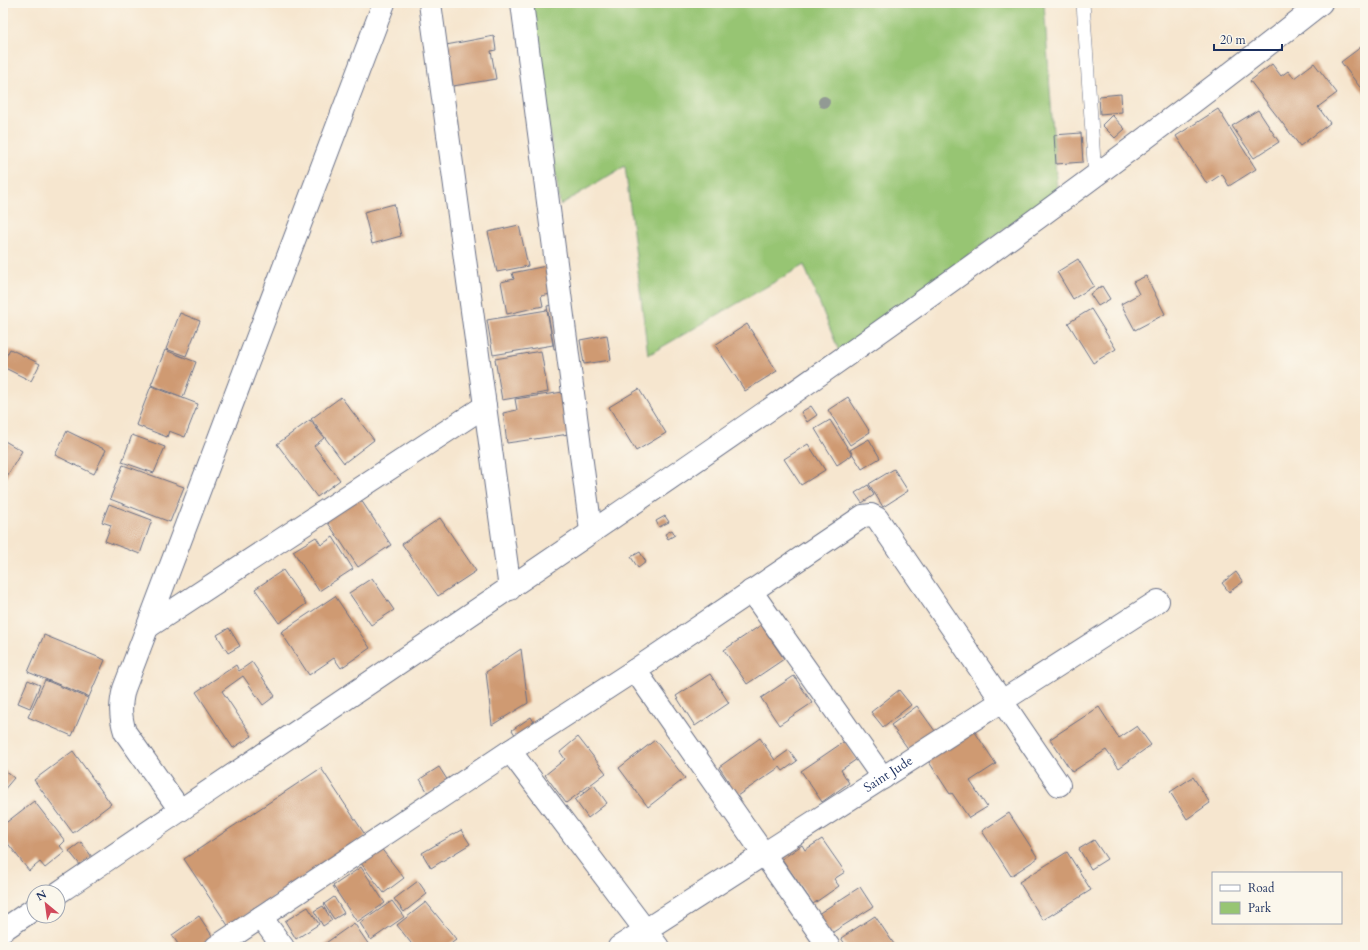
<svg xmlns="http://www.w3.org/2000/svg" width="1368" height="950" font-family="Cardo,serif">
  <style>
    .green { fill: #97c573; stroke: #597a68 }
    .building { fill: #cf9a72 }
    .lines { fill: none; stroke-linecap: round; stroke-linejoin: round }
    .lane-casing { stroke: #686f86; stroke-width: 14 }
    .street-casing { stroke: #686f86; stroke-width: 24 }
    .secondary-casing { stroke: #686f86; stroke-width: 24 }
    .lane { stroke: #fff; stroke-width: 13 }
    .street { stroke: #fff; stroke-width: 22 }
    .secondary { stroke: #fff; stroke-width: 22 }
    .tree { fill: #929a94 }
    .labels { text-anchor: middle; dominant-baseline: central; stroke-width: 3; stroke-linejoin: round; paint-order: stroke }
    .street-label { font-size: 13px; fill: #1b2f5e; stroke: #fbf7ec }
  </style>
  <rect width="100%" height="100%" fill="#fbf7ec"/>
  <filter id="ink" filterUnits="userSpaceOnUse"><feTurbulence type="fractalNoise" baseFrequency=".025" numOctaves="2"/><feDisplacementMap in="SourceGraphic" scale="8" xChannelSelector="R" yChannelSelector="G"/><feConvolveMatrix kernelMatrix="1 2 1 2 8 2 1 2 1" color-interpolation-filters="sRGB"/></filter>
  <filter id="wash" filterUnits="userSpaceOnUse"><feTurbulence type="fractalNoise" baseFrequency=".012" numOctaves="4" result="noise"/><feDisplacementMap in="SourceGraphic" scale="16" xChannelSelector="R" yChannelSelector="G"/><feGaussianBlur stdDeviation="0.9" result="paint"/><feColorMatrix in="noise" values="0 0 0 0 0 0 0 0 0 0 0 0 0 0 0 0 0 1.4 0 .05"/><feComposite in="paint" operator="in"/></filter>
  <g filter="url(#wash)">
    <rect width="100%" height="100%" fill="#f6e6cf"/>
    <polygon class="green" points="532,3 1044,3 1057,190 839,351 804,265 648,355 625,166 560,205"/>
    <g id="blocks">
      <g class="building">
        <polygon points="494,36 496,50 491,51 496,79 453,86 446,45"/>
        <polygon points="1365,44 1365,94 1341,62"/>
        <polygon points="1314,63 1337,93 1318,107 1330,123 1300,146 1250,81 1272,64 1281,76 1288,71 1294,78"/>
        <polygon points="1121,94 1122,112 1100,114 1099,96"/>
        <polygon points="1218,109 1256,169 1229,186 1222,174 1207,184 1176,136"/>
        <polygon points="1258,110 1279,142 1254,158 1232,126"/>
        <polygon points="1112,115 1125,129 1115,138 1102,125"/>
        <polygon points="1081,133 1083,162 1056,164 1054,135"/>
        <polygon points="394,204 401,236 372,244 364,212"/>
        <polygon points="519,225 528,266 497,272 488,232"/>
        <polygon points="1078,259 1094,286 1073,299 1057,272"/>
        <polygon points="546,266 551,294 541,296 543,306 507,314 501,282 514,279 512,273"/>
        <polygon points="1146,276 1165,314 1135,330 1121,304 1139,294 1133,282"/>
        <polygon points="1102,286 1110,299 1098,306 1090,294"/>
        <polygon points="558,304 565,347 554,349 547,306"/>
        <polygon points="1091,309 1116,349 1093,363 1068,323"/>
        <polygon points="547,310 553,345 493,355 487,320"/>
        <polygon points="180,313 200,321 186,356 166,349"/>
        <polygon points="747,324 777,371 745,391 715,345"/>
        <polygon points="607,335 611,360 584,364 580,340"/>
        <polygon points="10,349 40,364 31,381 3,367 3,362"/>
        <polygon points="165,350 196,362 183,397 151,385"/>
        <polygon points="541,351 548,392 502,400 495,359"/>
        <polygon points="151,386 198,404 185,437 169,431 167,437 136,425"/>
        <polygon points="639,389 666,433 636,451 609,407"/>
        <polygon points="570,391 576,433 507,443 503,413 517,410 515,399"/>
        <polygon points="341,397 374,440 344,463 311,419"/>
        <polygon points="848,397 870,432 850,445 828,410"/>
        <polygon points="811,406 817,415 807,422 801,412"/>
        <polygon points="310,420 324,438 314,446 340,480 317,497 277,444"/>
        <polygon points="830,420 852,455 837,465 815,429"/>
        <polygon points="67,431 106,450 94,474 55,455"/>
        <polygon points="132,435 165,447 154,473 122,462"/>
        <polygon points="869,439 880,458 862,469 850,450"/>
        <polygon points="3,440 22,451 3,483"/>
        <polygon points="808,444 825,470 801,485 784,459"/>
        <polygon points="123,465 184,487 170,522 110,499"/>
        <polygon points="894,469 908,491 883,507 869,484"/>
        <polygon points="868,485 874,495 862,503 855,493"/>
        <polygon points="359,497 391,545 358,567 326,520"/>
        <polygon points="109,504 152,520 140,554 105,541 111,525 102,522"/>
        <polygon points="665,516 669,522 659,527 656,521"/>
        <polygon points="440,518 476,571 438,596 402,544"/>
        <polygon points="672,530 675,535 668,539 665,534"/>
        <polygon points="316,537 321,545 333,537 353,569 319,591 293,551"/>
        <polygon points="640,552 646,562 638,568 631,557"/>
        <polygon points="283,570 306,604 279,623 255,589"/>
        <polygon points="1236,572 1243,582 1229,592 1222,583"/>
        <polygon points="372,578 394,610 371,625 349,593"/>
        <polygon points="335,596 370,648 341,668 334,658 309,675 281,632"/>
        <polygon points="761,625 784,659 747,684 724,650"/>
        <polygon points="229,628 240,646 228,653 217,635"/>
        <polygon points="44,635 105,660 89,697 28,672"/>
        <polygon points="521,649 528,703 492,725 486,672"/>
        <polygon points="252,662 275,696 263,705 243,676 222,691 252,736 233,748 196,692 236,665 239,671"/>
        <polygon points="710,674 729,703 695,726 676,696"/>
        <polygon points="794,676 812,703 779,725 761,698"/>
        <polygon points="28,680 40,685 30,708 18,703"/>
        <polygon points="45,680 88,698 72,736 28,717"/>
        <polygon points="899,690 911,705 883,727 871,712"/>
        <polygon points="917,706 935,731 909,750 891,725"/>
        <polygon points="1099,707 1119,738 1137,726 1151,745 1119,768 1106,750 1072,772 1050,739"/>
        <polygon points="531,717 538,729 519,741 512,730"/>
        <polygon points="973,729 996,764 970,781 987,807 969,818 952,793 950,794 927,759"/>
        <polygon points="578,737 606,773 566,803 545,775 565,759 560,752"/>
        <polygon points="760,738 775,760 789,750 797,761 783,771 780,767 734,798 725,785 729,782 719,767"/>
        <polygon points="655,740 685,778 648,807 619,768"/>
        <polygon points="845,741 857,759 841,770 849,783 822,802 801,771"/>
        <polygon points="73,751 111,804 73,833 34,780"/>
        <polygon points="439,767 448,781 428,793 420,779"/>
        <polygon points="321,768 366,836 229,927 184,859"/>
        <polygon points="3,769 14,778 3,791"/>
        <polygon points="1193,777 1210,803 1187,819 1170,792"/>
        <polygon points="594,785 607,803 588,818 575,800"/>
        <polygon points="34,801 65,841 60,846 65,852 45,868 40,862 29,871 3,837 3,825"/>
        <polygon points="1009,813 1038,858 1011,876 982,831"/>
        <polygon points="461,830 470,844 431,868 422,853"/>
        <polygon points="822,839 845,872 834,879 839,886 813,904 782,859 802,845 805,850"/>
        <polygon points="1094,840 1107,859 1091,869 1079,849"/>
        <polygon points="81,842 92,857 81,866 69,851"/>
        <polygon points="380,847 404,878 384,893 360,862"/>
        <polygon points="1067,852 1091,890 1043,920 1019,882"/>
        <polygon points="361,867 385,903 357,922 333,886"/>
        <polygon points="418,881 427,894 404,912 394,899"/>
        <polygon points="860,887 873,907 830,934 818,914"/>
        <polygon points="334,897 344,913 334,919 324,904"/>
        <polygon points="392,901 404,917 371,940 360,923"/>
        <polygon points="426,902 456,939 445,947 414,947 397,925"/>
        <polygon points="323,906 332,920 323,926 314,911"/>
        <polygon points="308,907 319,924 296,939 285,921"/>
        <polygon points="199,916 213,937 198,947 180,947 172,935"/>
        <polygon points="875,916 896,947 847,947 841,938"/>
        <polygon points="354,923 369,945 365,947 325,947 323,945"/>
      </g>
    </g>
  </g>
  <g filter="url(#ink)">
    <use href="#blocks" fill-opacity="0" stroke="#686f86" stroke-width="1"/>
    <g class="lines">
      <defs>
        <polyline id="lane" points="1083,3 1095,176"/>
        <g id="street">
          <polyline points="430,3 510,589"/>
          <polyline points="522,3 591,531"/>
          <polyline points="751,591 883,778"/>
          <polyline points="148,627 485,406"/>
          <polyline points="635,670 829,947"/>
          <polyline points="510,751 658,947"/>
          <path d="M180,810L125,732C120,716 120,705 124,689L384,3"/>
          <polyline points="261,917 283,947"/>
          <polyline points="216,947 510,751 635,670 863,516 871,515 877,518 1059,785"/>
          <path id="s1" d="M619,947L1158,601"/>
        </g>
        <g id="secondary">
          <path d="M58,893C484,604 917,322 1321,3"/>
          <polyline points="3,930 34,909"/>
        </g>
      </defs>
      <use href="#lane" class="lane-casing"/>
      <use href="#street" class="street-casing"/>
      <use href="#secondary" class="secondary-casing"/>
      <use href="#lane" class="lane"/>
      <use href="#street" class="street"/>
      <use href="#secondary" class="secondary"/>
    </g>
    <circle class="tree" cx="824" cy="102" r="6"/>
  </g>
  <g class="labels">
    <g class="street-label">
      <text stroke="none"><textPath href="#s1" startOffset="320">Saint Jude</textPath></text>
    </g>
  </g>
  <rect width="1368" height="950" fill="none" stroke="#fbf7ec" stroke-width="16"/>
  <rect x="1212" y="872" width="130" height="52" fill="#fbf7ec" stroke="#a1a7b3"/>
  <rect x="1220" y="885" width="20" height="6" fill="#ffffff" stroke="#a1a7b3"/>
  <text x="1248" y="892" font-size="12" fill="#1b2f5e">Road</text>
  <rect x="1220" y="902" width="20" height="12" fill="#97c573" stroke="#a1a7b3"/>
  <text x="1248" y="912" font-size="12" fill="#1b2f5e">Park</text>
  <g transform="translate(46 904) rotate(331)"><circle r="19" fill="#fbf7ec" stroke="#a1a7b3"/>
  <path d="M0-3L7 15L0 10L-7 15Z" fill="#d1495b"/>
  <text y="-6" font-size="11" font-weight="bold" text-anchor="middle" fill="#1b2f5e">N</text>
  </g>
  <path d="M1214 44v6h68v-6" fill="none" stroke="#1b2f5e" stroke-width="2"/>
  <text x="1220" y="44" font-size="12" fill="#1b2f5e" stroke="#fbf7ec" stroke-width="3" paint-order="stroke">20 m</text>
</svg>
